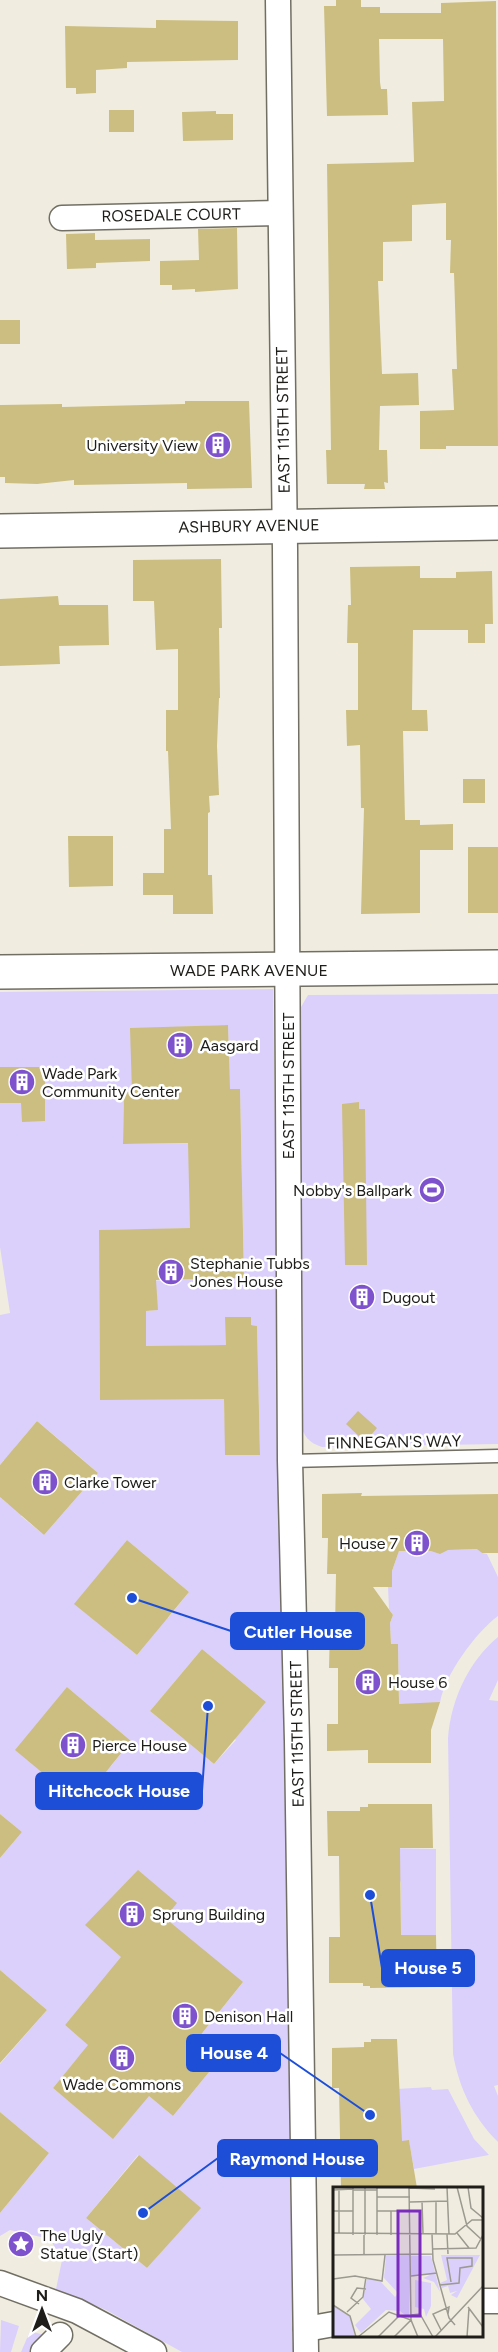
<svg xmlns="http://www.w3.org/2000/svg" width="498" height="2352" font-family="Figtree,sans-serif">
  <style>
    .green { fill: #dbd0fc; fill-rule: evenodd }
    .building { fill: #ccbe80 }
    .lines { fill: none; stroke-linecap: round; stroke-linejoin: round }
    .lane-casing { stroke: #716e63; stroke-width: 15 }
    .street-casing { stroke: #716e63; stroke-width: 27 }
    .secondary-casing { stroke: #716e63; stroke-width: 36 }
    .lane { stroke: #fff; stroke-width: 12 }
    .street { stroke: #fff; stroke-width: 24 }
    .secondary { stroke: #fff; stroke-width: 33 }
    .labels { text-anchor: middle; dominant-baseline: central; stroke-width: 5; stroke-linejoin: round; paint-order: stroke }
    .street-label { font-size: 16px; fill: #1e1d19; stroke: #fff }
    .poi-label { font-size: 16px; fill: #1e1d19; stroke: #fff; text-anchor: start }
    .inset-road { fill: none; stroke: #9c9a90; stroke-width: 1.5 }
    .view { fill: #7b2cbf; fill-opacity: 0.15; stroke: #7b2cbf; stroke-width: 3 }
    .inset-edge { fill: none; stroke: #1e1d19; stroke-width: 3 }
    .leader { fill: none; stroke: #1d4ed8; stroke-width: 2 }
    .callout-dot { fill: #1d4ed8; stroke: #fff; stroke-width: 2 }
    .callout { fill: #1d4ed8; stroke: #1d4ed8; stroke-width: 2 }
    .callout-label { font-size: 18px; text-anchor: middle; font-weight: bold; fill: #fff }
  </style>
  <rect width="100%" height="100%" fill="#f0ede0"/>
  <g class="green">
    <path d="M273,989L293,2352H182L106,2310L56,2289L62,2260L50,2239L10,2230L0,2236V2213L49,2153L0,2112V2064L47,2010L0,1970V1858L22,1832L0,1814V1497L8,1504L13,1499L27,1510L21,1516L44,1535L98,1473L74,1452L60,1446L61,1441L37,1421L16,1446L9,1463L4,1460L0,1465V1315L10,1313L0,1247V992ZM228,1025L229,1061L130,1029ZM240,1089L244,1277L145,1281L158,1310L146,1311L131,1347L226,1345L251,1325L257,1326L260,1455H226L224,1399H100L99,1230L211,1228L190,1213L189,1163L211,1143L123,1144L124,1092ZM127,1540L189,1592L168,1618L161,1614L158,1629L137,1655L75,1604ZM202,1649L266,1702L244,1728L231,1735L236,1740L214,1764L150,1711ZM67,1687L131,1741L111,1766L97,1774L102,1778L80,1804ZM105,1977L136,2001L243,1982L203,2032L183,2040L214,2066L173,2116L142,2090L138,2109L113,2138L53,2088L77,2059L95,2050L65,2025ZM138,2155L200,2208L147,2268L86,2218Z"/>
    <path d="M498,994V1444L322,1447C309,1443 303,1436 301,1423L299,1165L301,1007L308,995Z"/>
    <path d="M478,1549L482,1553L487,1554L498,1577V1616C476,1632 444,1676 440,1703L390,1706L399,1696L398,1644H391L390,1623L393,1615L389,1609L388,1587H392V1571L399,1551Z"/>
    <path d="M498,1637V1680L489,1700L498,1701V2085L494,2086L498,2096V2142C473,2117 459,2088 453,2054L448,1738C451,1700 468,1662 498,1637Z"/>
    <polygon points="386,1848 436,1849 436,1935 421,1935 420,1939 394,1940 401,1928 401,1883"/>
    <polygon points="431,2087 432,2090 448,2089 474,2139 489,2155 414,2169 409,2141 401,2141 396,2089"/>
    <polygon points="1,2320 19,2326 11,2352 0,2352"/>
    <polygon points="30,2331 51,2337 36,2352 21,2352"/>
  </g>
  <g class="building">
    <polygon points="336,0 361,0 361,7 380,7 380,13 441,13 441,3 496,1 498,446 446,446 446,449 420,449 420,411 454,410 452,369 457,369 454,273 450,273 451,240 446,240 446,203 412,205 412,241 383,242 383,281 378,281 382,374 418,373 419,405 380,406 379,450 387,450 388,483 384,482 385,489 364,489 365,484 327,484 326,450 331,450 327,164 414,162 412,102 444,101 443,39 379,39 380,82 381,89 387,89 388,115 327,116 324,6 336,6"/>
    <polygon points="156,20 238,21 238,60 127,62 127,68 96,70 96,93 76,94 76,88 66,88 65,26 156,28"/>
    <rect x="109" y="110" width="25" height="22"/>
    <polygon points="216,111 216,114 233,114 233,140 183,141 182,112"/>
    <polygon points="237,228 238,289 195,292 195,289 172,290 172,285 160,285 160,261 199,260 198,229"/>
    <polygon points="95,233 95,240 150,239 150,261 96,263 96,268 67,269 66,234"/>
    <rect x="0" y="320" width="20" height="24"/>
    <polygon points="185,401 249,401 252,488 187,489 187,483 74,485 74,480 37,484 5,483 5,477 0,477 0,405 62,404 62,407 185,404"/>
    <polygon points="221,559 222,628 219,628 220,698 219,698 217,746 219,795 209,796 210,812 208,813 208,875 212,875 213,914 173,914 173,895 143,895 143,873 164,873 164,829 171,829 168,751 166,751 166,710 178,710 178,649 156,650 154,601 133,601 133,560"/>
    <polygon points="420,566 420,578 456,578 456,572 492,571 493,624 485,624 485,643 468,643 468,630 413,630 412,710 427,710 428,731 403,731 405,820 420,820 420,825 453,824 453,850 420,850 420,913 361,914 364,808 361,808 360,745 347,746 346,710 358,710 358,643 347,643 348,605 351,605 350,567"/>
    <polygon points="58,596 59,605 108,605 109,645 59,646 60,664 0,666 0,599"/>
    <rect x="463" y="779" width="22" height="24"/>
    <polygon points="68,836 113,836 113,886 69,887"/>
    <rect x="468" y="847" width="30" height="66"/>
    <polygon points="228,1025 230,1089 240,1089 244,1278 156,1280 158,1310 146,1311 146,1346 226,1345 225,1317 251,1317 251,1325 257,1326 260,1455 225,1455 224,1399 100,1400 99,1230 190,1228 188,1143 123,1144 124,1092 132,1092 130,1028"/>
    <polygon points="0,1067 45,1067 45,1121 22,1122 21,1103 0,1103"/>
    <polygon points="359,1102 359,1109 365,1109 367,1265 345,1265 342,1104"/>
    <polygon points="358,1411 377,1428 365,1442 346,1424"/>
    <polygon points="37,1421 98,1473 44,1535 0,1497 0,1465"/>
    <polygon points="362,1493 361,1496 498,1494 498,1553 482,1553 477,1549 448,1550 440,1554 431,1551 399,1551 392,1571 392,1587 373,1587 393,1615 390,1623 391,1644 398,1644 399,1704 440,1702 431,1730 431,1763 368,1763 368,1750 327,1751 327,1724 338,1724 338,1668 329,1668 330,1628 335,1628 336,1574 327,1574 328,1538 322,1538 322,1494"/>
    <polygon points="127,1540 189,1592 137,1655 74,1604"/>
    <polygon points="202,1649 266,1702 214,1764 150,1711"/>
    <polygon points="67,1687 131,1741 80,1804 15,1750"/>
    <polygon points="368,1804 432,1804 433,1848 400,1848 401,1935 436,1935 437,1987 370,1988 370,1986 363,1986 363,1983 329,1983 329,1937 340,1937 339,1856 328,1856 327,1811 360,1811 360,1807 368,1807"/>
    <polygon points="0,1814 22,1832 0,1858"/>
    <polygon points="138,1870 177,1903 165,1918 243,1982 191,2047 214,2066 173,2116 149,2096 113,2139 53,2088 88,2045 65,2025 121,1957 85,1925"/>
    <polygon points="0,1970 47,2010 0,2063"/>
    <polygon points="371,2039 397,2039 402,2141 409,2140 417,2188 341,2188 339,2088 332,2088 332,2048 364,2047 364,2042 371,2042"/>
    <polygon points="0,2112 49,2153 0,2213"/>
    <polygon points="139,2155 201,2208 147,2268 86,2218"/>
  </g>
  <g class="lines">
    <defs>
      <polyline id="lane" points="290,1461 498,1456"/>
      <g id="street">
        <polyline points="278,0 285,549 290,1461 297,1741 306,2352"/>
        <polyline points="62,218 280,213"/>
        <polyline points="0,2283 77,2311 154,2352"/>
        <polyline points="482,2301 498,2301"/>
        <polyline points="306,2329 334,2324"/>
        <polyline points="43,2352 60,2335"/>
      </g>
      <g id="secondary">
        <polyline points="0,531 498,523"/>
        <polyline points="0,972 498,967"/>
      </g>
    </defs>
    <use href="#lane" class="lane-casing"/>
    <use href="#street" class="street-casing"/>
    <use href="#secondary" class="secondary-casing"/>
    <use href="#lane" class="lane"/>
    <use href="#street" class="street"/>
    <use href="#secondary" class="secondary"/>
  </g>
  <defs>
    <symbol id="building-disc" viewBox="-11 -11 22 22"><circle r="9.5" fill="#7e52cc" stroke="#fff"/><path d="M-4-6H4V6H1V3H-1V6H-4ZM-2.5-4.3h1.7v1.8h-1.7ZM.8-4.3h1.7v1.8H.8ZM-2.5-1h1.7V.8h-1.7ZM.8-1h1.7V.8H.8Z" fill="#fff"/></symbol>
    <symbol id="stadium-disc" viewBox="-11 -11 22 22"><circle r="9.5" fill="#7e52cc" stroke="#fff"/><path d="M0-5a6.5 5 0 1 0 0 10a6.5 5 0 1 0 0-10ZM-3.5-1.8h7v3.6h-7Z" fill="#fff"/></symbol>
    <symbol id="sight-disc" viewBox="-11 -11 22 22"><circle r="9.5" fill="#7e52cc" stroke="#fff"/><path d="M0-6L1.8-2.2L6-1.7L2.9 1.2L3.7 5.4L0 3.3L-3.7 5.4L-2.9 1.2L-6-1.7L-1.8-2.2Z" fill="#fff"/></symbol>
  </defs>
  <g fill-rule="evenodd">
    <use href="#building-disc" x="203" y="430" width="30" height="30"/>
    <use href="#building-disc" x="165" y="1030" width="30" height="30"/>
    <use href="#building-disc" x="7" y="1067" width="30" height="30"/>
    <use href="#stadium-disc" x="417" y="1175" width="30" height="30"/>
    <use href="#building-disc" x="156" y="1257" width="30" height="30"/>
    <use href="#building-disc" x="347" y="1282" width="30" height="30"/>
    <use href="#building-disc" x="30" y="1467" width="30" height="30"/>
    <use href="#building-disc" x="402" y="1528" width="30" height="30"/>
    <use href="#building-disc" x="353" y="1667" width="30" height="30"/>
    <use href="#building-disc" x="58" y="1730" width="30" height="30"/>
    <use href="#building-disc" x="117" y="1899" width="30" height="30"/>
    <use href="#building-disc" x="170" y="2001" width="30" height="30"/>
    <use href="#building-disc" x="107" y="2043" width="30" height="30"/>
    <use href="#sight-disc" x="6" y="2229" width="30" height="30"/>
  </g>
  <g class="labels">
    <g class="street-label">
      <text transform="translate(171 215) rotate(-1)">ROSEDALE COURT</text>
      <text transform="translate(283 420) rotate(-91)">EAST 115TH STREET</text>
      <text transform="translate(249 526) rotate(-1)">ASHBURY AVENUE</text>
      <text x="249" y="970">WADE PARK AVENUE</text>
      <text transform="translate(288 1086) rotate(-90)">EAST 115TH STREET</text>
      <text transform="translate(394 1442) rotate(-1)">FINNEGAN'S WAY</text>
      <text transform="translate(297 1734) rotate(-91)">EAST 115TH STREET</text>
    </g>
    <g class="poi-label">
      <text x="198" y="445" text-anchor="end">University View</text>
      <text x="200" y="1045">Aasgard</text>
      <text x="42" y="1073">Wade Park<tspan x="42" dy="18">Community Center</tspan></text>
      <text x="412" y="1190" text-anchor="end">Nobby's Ballpark</text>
      <text x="190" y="1263">Stephanie Tubbs<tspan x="190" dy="18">Jones House</tspan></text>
      <text x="382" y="1297">Dugout</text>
      <text x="64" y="1482">Clarke Tower</text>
      <text x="398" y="1543" text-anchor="end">House 7</text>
      <text x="388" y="1682">House 6</text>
      <text x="92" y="1745">Pierce House</text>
      <text x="152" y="1914">Sprung Building</text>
      <text x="204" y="2016">Denison Hall</text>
      <text x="122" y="2084" text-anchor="middle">Wade Commons</text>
      <text x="40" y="2235">The Ugly<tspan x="40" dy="18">Statue (Start)</tspan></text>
    </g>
  </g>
  <g transform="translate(333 2187)">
    <rect width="150" height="150" fill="#f0ede0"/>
    <path d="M77,68L76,131L67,124L53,123L28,146L22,138L38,122L30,112L34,91L48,95L62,110L65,106L51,91L53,69ZM108,68H147L124,111L118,108L124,104L117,106L115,99L109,101L107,96L114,93ZM78,69H98L107,105L101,95L90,91L97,88H78ZM82,93L98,96V119L93,130L91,122L82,120ZM0,119L17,130L22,150H0Z" fill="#dbd0fc"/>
    <path class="inset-road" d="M20,0V48M32,0V48M44,0V48M76,0L78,133L85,150M114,0L116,47M124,0L134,39L148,52M135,0L138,21L150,31M76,1L102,2M0,3L20,2M6,3V47M20,3H44M44,10H77M89,14L90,47M103,14V47M77,15L115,14M0,24H20M44,24H77M58,24V48M0,46L122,47L139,33H150M124,46L136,61M99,47L100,73L116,131L122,138M114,47L115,67M31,48V68M99,62L143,61L150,48M0,68L99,67M78,89L104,86M0,92L22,89L49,94L52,68M107,98L126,96L127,81L139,79V71H114L118,95M26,117L18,111L24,101L33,102M0,118L17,129L23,150M135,120L150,140M14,125L30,110L33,90M78,128L87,127L100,150M108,143L100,127L116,120L115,127M25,150L56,125L78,133L61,150M45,150L67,128M102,150L150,99M134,150L136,121"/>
    <path class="view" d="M65,24H87V129H65Z"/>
    <rect width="150" height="150" class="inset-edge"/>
  </g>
  <path class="leader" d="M132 1598L231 1631M208 1706L202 1791M370 1895L382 1968M370 2115L280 2053M143 2213L218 2158"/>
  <g class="callout-dot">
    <circle cx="132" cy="1598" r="6"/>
    <circle cx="208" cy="1706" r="6"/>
    <circle cx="370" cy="1895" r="6"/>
    <circle cx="370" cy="2115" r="6"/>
    <circle cx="143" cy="2213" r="6"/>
  </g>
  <g class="callout">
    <rect x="231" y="1613" width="133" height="36" rx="6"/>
    <rect x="36" y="1773" width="166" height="36" rx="6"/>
    <rect x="382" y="1950" width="92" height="36" rx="6"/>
    <rect x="187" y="2035" width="93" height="36" rx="6"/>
    <rect x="218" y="2140" width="159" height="36" rx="6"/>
  </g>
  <g class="callout-label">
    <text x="298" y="1638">Cutler House</text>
    <text x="119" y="1797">Hitchcock House</text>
    <text x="428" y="1974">House 5</text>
    <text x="234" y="2059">House 4</text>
    <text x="297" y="2165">Raymond House</text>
  </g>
  <g transform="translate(42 2310)" stroke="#ffffff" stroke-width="4.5" paint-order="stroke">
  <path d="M0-4.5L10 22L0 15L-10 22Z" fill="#1e1d19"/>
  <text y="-9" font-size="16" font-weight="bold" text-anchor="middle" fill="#1e1d19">N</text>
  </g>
</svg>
